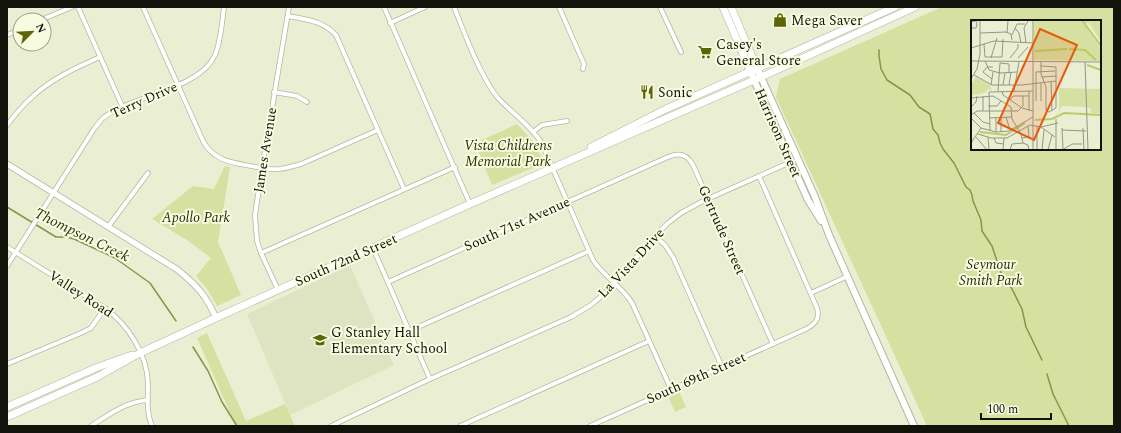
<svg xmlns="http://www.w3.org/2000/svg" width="1121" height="433" font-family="Spectral,serif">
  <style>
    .built { fill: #dee4c2 }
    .green { fill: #d6e0a0; fill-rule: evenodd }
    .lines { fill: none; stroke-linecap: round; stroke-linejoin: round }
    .stream { stroke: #8a934a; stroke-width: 1.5 }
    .minor-casing { stroke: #b4b89e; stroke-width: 5.5 }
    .tertiary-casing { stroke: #b4b89e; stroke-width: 7 }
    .secondary-casing { stroke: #b4b89e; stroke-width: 8 }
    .primary-casing { stroke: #b4b89e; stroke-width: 8 }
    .minor { stroke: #fff; stroke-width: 4 }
    .tertiary { stroke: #fff; stroke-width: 5.5 }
    .secondary { stroke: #fff; stroke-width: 6 }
    .primary { stroke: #fff; stroke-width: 7 }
    .labels { text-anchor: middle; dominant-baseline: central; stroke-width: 4; stroke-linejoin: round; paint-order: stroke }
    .poi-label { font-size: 14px; fill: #12130a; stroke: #f7fce1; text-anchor: start }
    .street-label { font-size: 14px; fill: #12130a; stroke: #f7fce1 }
    .park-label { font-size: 14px; font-style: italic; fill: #2a2e03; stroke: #f7fce1 }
    .water-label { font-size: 15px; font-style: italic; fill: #33370d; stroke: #f7fce1 }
    .inset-river { fill: none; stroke: #bdca66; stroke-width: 2 }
    .inset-road { fill: none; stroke: #949783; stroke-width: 1 }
    .view { fill: #e8590c; fill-opacity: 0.15; stroke: #e8590c; stroke-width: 2 }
    .inset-edge { fill: none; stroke: #12130a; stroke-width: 2 }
  </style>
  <rect width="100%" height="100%" fill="#eaefd4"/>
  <polygon class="built" points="350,265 394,365 290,415 247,314"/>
  <g class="green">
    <path d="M942,7H1114V426H927L776,97L780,79ZM972,21H1100V149H972Z"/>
    <polygon points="517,124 531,139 545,163 492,185 475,143"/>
    <polygon points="225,166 230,167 218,242 241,295 217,306 208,290 196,276 211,258 187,240 152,219 193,186 214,189"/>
    <polygon points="207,333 246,421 285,404 295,426 236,426 197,338"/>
    <polygon points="679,391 686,407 675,412 668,396"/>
  </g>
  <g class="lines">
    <g class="stream">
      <polyline points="879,50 879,56 881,69 887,80 910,95 919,107 930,114 933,129 938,135 940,143 943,149 954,163 966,187 970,190 972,195 973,201 981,220 982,231 992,246 1001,273 1012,289 1022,309 1026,327 1042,360"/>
      <polyline points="7,207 56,237 66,237 74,239 115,258 150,283 176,321"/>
      <polyline points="193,347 208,371 222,402 237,426"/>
      <polyline points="1047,374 1053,394 1069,426"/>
    </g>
    <defs>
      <g id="minor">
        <polyline points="78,7 123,108"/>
        <path d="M143,7L203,141C214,162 235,163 256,167C263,168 272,170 280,169C287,168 294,166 301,164L378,130"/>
        <polyline points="384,7 470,204"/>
        <path d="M454,7C465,34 480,76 498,98C512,113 530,125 541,142L593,260C604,277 622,286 632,303L671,389"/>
        <polyline points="559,7 584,64 583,69"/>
        <polyline points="660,7 681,52"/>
        <path d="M288,16C307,20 321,20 336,35L404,189"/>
        <polyline points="41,20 72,7"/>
        <polyline points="390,23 425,7"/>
        <polyline points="7,35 20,30"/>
        <polyline points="274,92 297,96 307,102"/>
        <path d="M7,125C14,116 21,107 30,99C49,80 75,68 100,57"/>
        <polyline points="533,132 542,125 567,121"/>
        <polyline points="108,227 148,173"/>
        <polyline points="655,236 665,245 673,257 722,367"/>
        <path d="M7,247L105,308C128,325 147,354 148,383C148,398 146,412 152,426"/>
        <polyline points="373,248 430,379"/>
        <polyline points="261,253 455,167"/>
        <path d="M7,266L94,129C97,126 99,122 102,119C130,95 200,90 215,55C221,41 222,22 224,7"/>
        <path d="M388,282L668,157C679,152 687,154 693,165L773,344"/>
        <polyline points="278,290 261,253 257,241 255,215 262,168 289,7"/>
        <polyline points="811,293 848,276"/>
        <polyline points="409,331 589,251"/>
        <polyline points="7,364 81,333 91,328 105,308"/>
        <path d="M91,426C110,414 125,402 148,400"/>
        <polyline points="331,426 430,379 571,317 591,305 605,293 655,236 668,223 681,213 703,201 793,161"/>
        <polyline points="460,426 649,341"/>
        <path d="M590,426L806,329C816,324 820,318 817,308L759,176"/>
      </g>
      <path id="tertiary" d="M7,164L178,270C197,286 206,295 216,318"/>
      <g id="secondary">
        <polyline points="761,77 815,197 829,235 914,426"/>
        <polyline points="754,80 808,200 821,221"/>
      </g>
      <g id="primary">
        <polyline points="723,7 752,75"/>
        <polyline points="731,7 759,73"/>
        <polyline points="591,147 666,109 895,7"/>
        <polyline points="7,407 98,367 132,355"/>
        <polyline points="7,417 97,377 140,353 220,316 470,204 761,77 915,7"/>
      </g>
    </defs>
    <use href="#minor" class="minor-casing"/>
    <use href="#tertiary" class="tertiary-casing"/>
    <use href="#secondary" class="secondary-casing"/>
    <use href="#primary" class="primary-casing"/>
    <use href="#minor" class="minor"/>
    <use href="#tertiary" class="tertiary"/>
    <use href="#secondary" class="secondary"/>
    <use href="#primary" class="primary"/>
  </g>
  <defs>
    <symbol id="shop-bare" viewBox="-9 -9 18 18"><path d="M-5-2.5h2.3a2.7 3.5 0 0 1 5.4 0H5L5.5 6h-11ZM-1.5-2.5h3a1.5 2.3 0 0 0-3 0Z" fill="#5d6505" stroke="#f7fce1" stroke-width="2.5" paint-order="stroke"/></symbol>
    <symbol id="supermarket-bare" viewBox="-9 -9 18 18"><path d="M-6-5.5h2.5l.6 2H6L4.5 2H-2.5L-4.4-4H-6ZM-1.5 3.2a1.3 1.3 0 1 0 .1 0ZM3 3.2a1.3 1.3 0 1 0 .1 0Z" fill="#5d6505" stroke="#f7fce1" stroke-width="2.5" paint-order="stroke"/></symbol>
    <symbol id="restaurant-bare" viewBox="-9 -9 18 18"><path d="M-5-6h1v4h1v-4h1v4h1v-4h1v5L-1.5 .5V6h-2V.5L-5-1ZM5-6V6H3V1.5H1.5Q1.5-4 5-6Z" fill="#5d6505" stroke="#f7fce1" stroke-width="2.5" paint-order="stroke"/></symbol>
    <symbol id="school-bare" viewBox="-9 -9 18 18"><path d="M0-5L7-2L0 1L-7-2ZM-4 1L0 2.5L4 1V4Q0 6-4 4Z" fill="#5d6505" stroke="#f7fce1" stroke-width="2.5" paint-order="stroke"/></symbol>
  </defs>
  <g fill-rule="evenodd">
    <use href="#shop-bare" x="770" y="10" width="20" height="20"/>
    <use href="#supermarket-bare" x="695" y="42" width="20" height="20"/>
    <use href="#restaurant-bare" x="637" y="82" width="20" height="20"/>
    <use href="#school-bare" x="310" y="330" width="20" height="20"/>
  </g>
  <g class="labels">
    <g class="poi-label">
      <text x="791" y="20">Mega Saver</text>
      <text x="716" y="44">Casey's<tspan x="716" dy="16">General Store</tspan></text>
      <text x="658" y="92">Sonic</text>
      <text x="331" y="332">G Stanley Hall<tspan x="331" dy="16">Elementary School</tspan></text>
    </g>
    <g class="street-label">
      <text transform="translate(144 100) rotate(-24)">Terry Drive</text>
      <text transform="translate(778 133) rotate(66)">Harrison Street</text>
      <text transform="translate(265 150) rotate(-81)">James Avenue</text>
      <text transform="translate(517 224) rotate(-24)">South 71st Avenue</text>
      <text transform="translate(722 230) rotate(66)">Gertrude Street</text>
      <text transform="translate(346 260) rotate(-24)">South 72nd Street</text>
      <text transform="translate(631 263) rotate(-47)">La Vista Drive</text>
      <text transform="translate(81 294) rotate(33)">Valley Road</text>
      <text transform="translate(696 378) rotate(-24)">South 69th Street</text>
    </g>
    <g class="park-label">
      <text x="508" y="145">Vista Childrens<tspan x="508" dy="16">Memorial Park</tspan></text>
      <text x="196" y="217">Apollo Park</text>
      <text x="991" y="264">Seymour<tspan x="991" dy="16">Smith Park</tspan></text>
    </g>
    <g class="water-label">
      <text transform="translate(82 235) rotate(26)">Thompson Creek</text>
    </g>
  </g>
  <g transform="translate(971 20)">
    <rect width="130" height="130" fill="#eaefd4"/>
    <path d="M63,0H110L130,29V41L63,40ZM114,0H130V22L118,3H114ZM5,57L19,65L21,71L17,69L14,73L1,75L0,65ZM88,68L130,69V93H120V89L115,87L91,86L88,92Z" fill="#d6e0a0"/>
    <path class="inset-river" d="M111,0L130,26M98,29L114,30L125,40M64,31L96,29M116,45L130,50M64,100L81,99L93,93L130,95M9,112L35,115L54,103"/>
    <path class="inset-road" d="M62,0V130M0,2L5,1L6,4L5,8H0M44,8L48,13L50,23M9,13L35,12L40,14L41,20M36,13L37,0M41,15L46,4H54M55,23L53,8L57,1M13,24L14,37M0,28L23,21L62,23M14,37H31M31,37L32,19M20,38L26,18M39,38L47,28V24M47,38L57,27M0,41L130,42M14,41L18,50L29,53L46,52M114,42L117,130M70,46L85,47V88L78,92L75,91V67L70,54V42M3,55L21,65H51L85,61M71,57L85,56M0,59L6,49L9,34V0M21,59L12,52L16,47H22M80,61L81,91M20,65L22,52M32,65L34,53M38,65L40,52M27,71L29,43L38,44V52M31,71L32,75L51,88L62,91M43,71L48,42M58,71V91M12,76V91M0,78L22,76L40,87L41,99L50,114L52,123M39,80L42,76H58M65,81V52L84,51M70,81V63M17,86H26L30,81M0,87L5,82L6,76M3,93L12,102L19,104M0,95L6,91H47L52,86V76M35,97L39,110M0,98L10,108L25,112L38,111L62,97M18,98L41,97M85,99V130M66,106V130M70,107L84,117M91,108L92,129M112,108L113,130M91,110L115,111M19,111L18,72L62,71M25,112V97M30,112V97M7,114L20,118H36L59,105L70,107L87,103M5,117L16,130M17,117L18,130M23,118L25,123L33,124M51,118L58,117L57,106M0,123L10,108M32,130L33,118M33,130H57M39,130L41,124L52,123L57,125L58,130M71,130L73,110M77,130L81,115M91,130L101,124H111"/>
    <path class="view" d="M69,9L106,25L63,120L27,103Z"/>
    <rect width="130" height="130" class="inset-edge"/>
  </g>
  <rect width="1121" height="433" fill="none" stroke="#12130a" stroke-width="16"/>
  <g transform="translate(32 32) rotate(66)"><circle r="19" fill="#f7fce1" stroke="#9b9f8b"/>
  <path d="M0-3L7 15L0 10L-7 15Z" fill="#5d6505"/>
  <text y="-6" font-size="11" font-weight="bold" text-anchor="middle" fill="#12130a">N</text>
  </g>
  <path d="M981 413v6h70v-6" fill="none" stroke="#12130a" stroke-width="2"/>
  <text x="987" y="413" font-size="12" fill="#12130a" stroke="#f7fce1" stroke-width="3" paint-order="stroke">100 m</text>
</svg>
